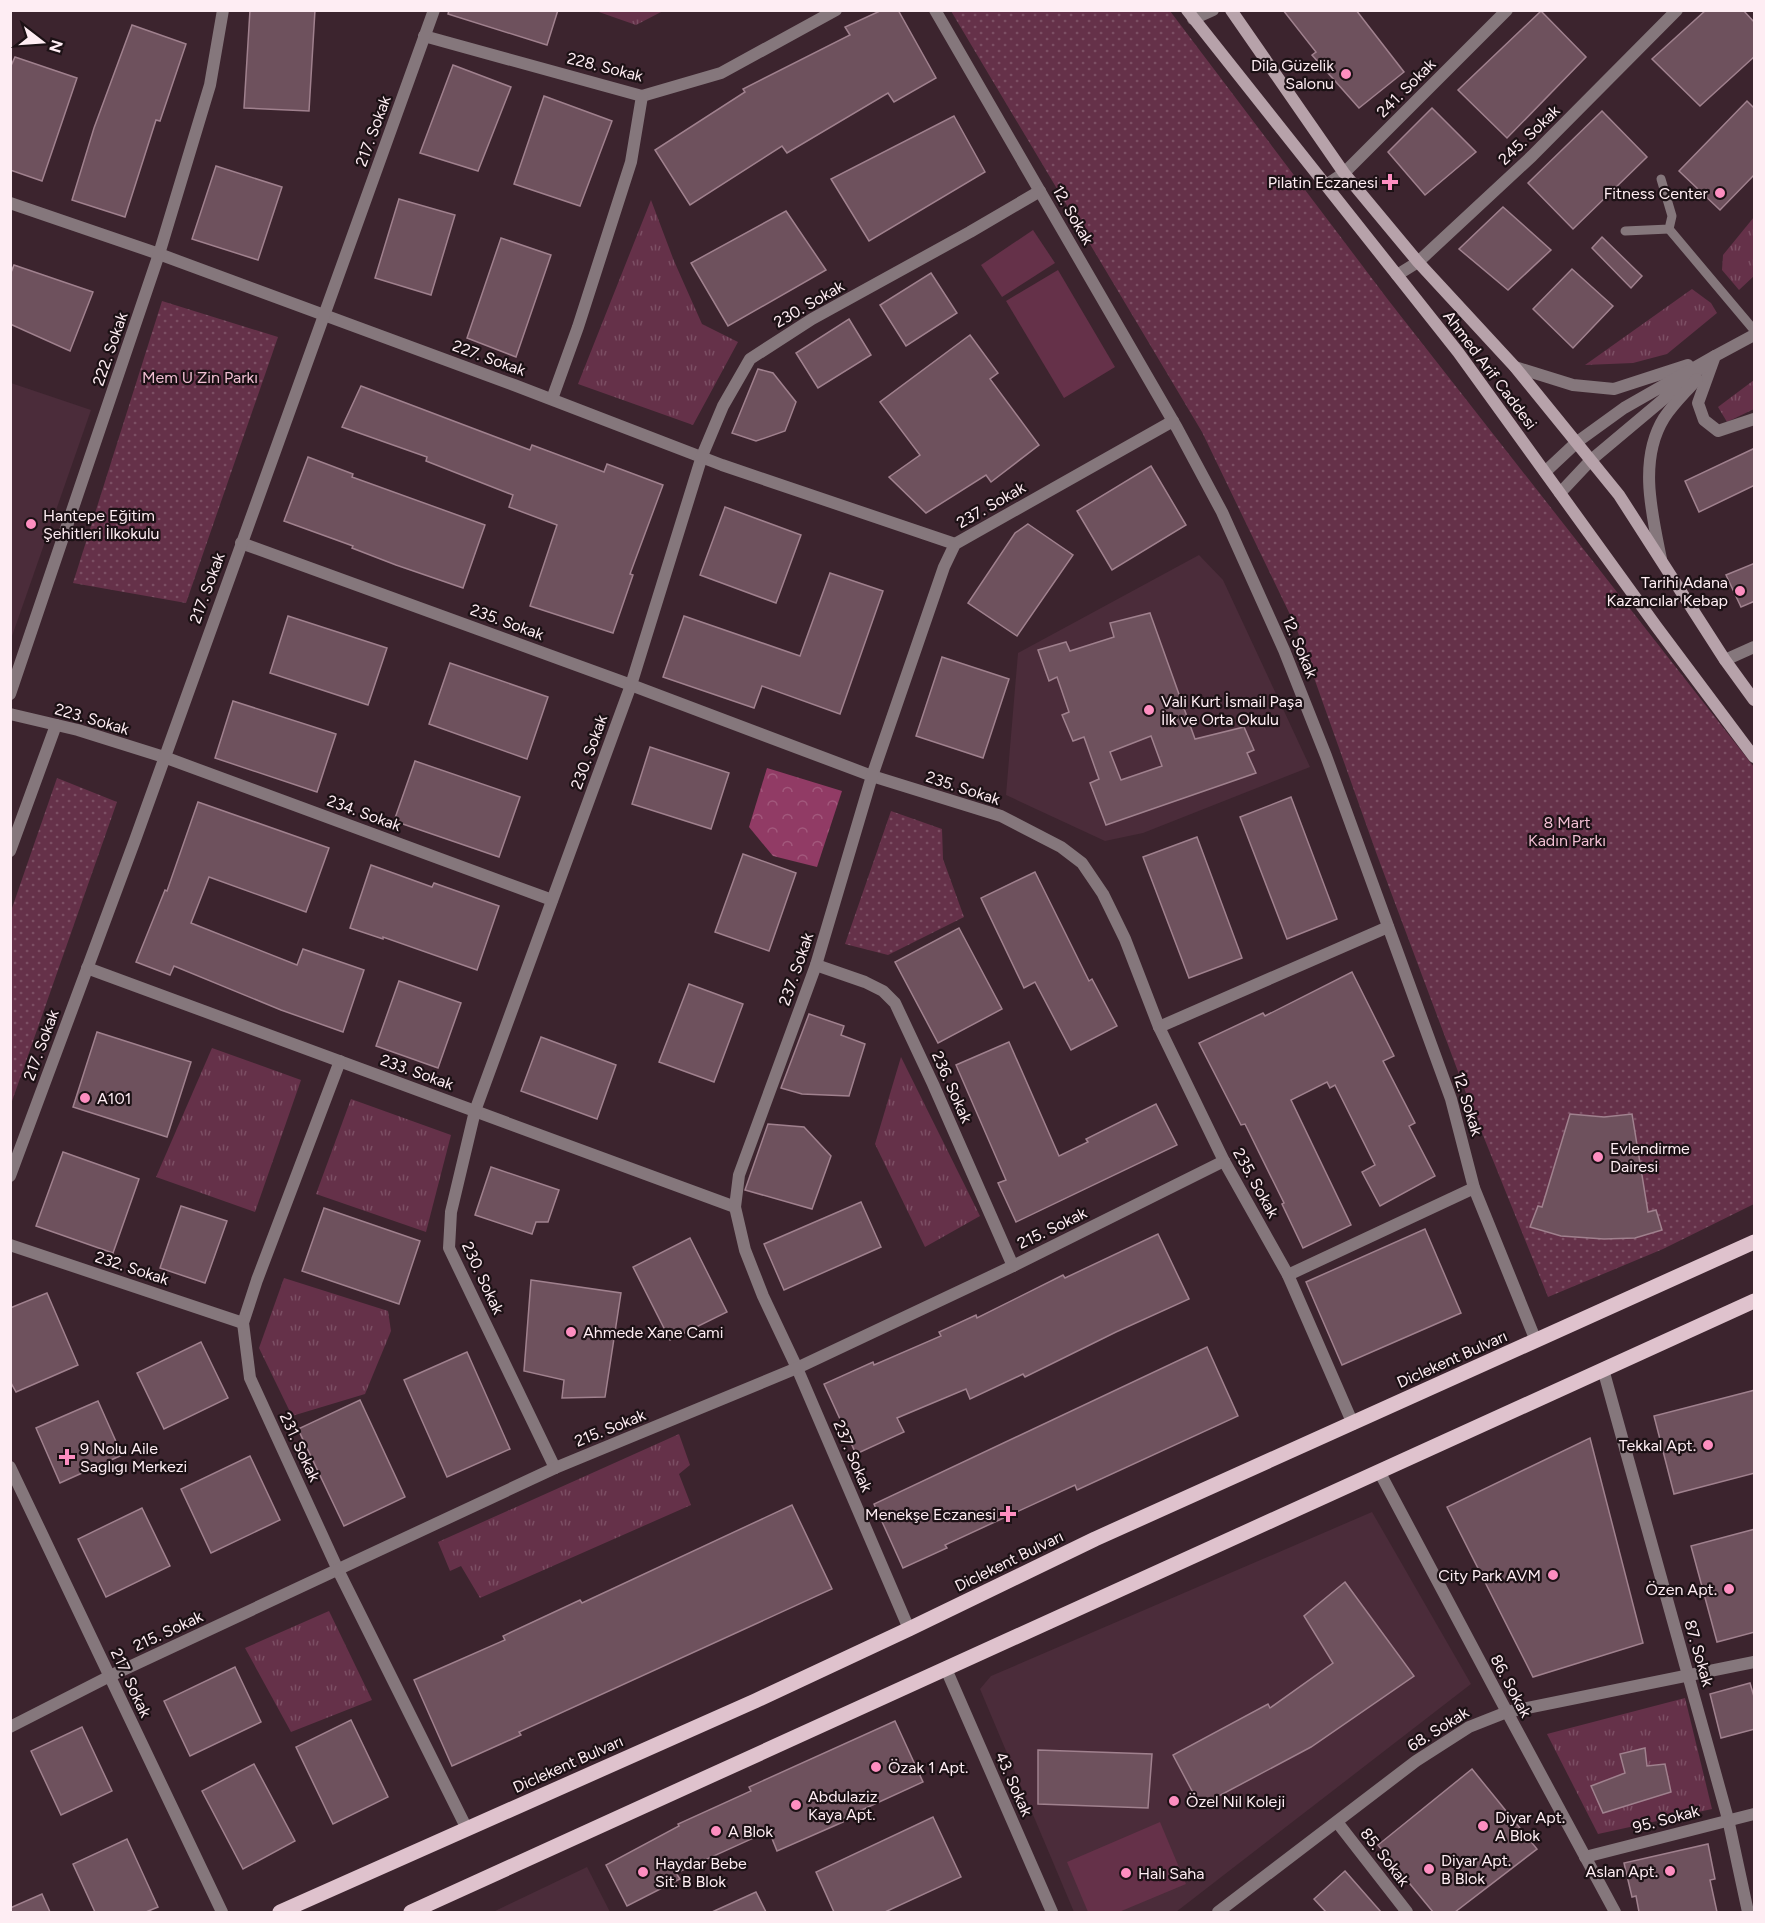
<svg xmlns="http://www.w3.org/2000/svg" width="1765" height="1923" font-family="Figtree,sans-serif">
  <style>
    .built { fill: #4b2c3a }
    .grass { fill: url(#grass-tufts) }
    .forest { fill: url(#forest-crowns) }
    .park { fill: url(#park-dots) }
    .pitch { fill: #653149 }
    .building { fill: #6e515d; stroke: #a0818e; stroke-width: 1.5; fill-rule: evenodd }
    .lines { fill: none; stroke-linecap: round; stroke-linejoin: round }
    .service { stroke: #85777c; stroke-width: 9 }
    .minor { stroke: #85777c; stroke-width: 12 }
    .tertiary { stroke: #85777c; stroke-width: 12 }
    .secondary { stroke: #b7a2aa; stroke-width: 12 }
    .primary { stroke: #dfc2cd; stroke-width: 15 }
    .poi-dot { fill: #fd8ec0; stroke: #1c1115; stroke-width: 2 }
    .labels { text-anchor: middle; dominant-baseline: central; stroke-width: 4.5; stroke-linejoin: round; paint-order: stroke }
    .poi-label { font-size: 16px; fill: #feedf3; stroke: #1c1115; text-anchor: start }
    .street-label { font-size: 16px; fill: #feedf3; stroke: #1c1115 }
    .park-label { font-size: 16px; fill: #f1bfd3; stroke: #1c1115 }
  </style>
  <defs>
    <pattern id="grass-tufts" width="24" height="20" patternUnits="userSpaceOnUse" patternTransform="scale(1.5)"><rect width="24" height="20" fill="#653149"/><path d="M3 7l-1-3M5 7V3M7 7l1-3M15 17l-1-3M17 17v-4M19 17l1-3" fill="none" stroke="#7c4f64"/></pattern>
    <pattern id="forest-crowns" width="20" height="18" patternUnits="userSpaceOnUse" patternTransform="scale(1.5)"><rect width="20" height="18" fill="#913b65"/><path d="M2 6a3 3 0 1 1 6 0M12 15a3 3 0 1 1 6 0" fill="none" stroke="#a2587c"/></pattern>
    <pattern id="park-dots" width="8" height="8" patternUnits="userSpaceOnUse" patternTransform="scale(1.5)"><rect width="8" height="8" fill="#653149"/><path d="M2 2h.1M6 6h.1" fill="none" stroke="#7c4f64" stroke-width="1.8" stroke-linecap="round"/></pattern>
  </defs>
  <rect width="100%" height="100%" fill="#3c242e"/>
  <g class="built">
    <polygon points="11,383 91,410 11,639 10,383"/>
    <polygon points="1199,555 1223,580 1310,767 1143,833 1105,841 1006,795 1018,653"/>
    <polygon points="1372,1512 1471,1684 1176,1912 1074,1912 980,1689 991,1676"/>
    <polygon points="587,1867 610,1912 493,1912"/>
  </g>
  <g class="grass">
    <polygon points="596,11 663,11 636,25"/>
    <polygon points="651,200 674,261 702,324 738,342 693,425 578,384"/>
    <polygon points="1754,217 1754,276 1739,290 1722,270 1723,255"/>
    <polygon points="1692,289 1711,303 1717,313 1667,354 1633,363 1585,365"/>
    <polygon points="1754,380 1754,409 1727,422 1718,407"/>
    <polygon points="212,1048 301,1080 255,1212 156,1177"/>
    <polygon points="901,1057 980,1216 925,1247 875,1144"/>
    <polygon points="351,1099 451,1135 426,1232 316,1194"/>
    <polygon points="284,1278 388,1311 391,1331 365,1394 292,1416 259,1348"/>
    <polygon points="679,1434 690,1465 679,1474 691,1505 480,1598 461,1566 450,1571 438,1542"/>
    <polygon points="329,1611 372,1700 291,1732 245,1648"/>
    <polygon points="1685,1698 1712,1809 1598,1834 1547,1734"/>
  </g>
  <polygon class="forest" points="767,768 842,791 817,867 773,856 749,827"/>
  <g class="park">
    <polygon points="951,11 1170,11 1389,301 1754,767 1754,1204 1663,1249 1548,1297 1466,1093 1377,855 1296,627 1202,432"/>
    <polygon points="162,301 278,337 186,603 73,583"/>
    <polygon points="57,778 117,802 11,1104 11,911"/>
    <polygon points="891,811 942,829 943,859 964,917 888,955 845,944"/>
  </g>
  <g class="pitch">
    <polygon points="1033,230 1055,263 1002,297 981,265"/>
    <polygon points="1058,270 1115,367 1064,398 1006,301"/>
    <polygon points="1160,1822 1186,1884 1119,1912 1088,1912 1067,1862"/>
  </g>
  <g class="building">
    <polygon points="250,10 315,10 309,111 244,108"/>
    <polygon points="449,10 558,10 547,45 448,14"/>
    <polygon points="882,10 898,10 936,78 894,102 888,93 787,153 782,146 690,205 655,150 745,92 743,89 850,35 845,27"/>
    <polygon points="1283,10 1356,10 1404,72 1359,108 1312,55 1316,52"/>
    <polygon points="1706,10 1743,10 1755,23 1755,56 1700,106 1652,59"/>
    <polygon points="1541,11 1586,57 1507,138 1458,90"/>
    <polygon points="132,25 186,44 160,121 156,120 125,217 72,200 94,128"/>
    <polygon points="15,57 77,78 42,181 10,170 10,68"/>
    <polygon points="453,65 511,87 478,171 420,153"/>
    <polygon points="544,96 612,121 580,206 514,184"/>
    <polygon points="1747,101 1755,109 1755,174 1720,210 1679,171"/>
    <polygon points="1432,108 1476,152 1425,195 1388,152"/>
    <polygon points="1602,111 1647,157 1573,229 1528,183"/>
    <polygon points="954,116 985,172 869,241 831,179"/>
    <polygon points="216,166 282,187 258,260 192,239"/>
    <polygon points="399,199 455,215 431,295 375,278"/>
    <polygon points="1503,207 1551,250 1508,290 1459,249"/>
    <polygon points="786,211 826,270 728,326 691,263"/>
    <polygon points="1602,237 1642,276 1631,288 1592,248"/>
    <polygon points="501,238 551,255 516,357 467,338"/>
    <polygon points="14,265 93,292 70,351 10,324 10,275"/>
    <polygon points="1572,269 1613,306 1573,348 1533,309"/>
    <polygon points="931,273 957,313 906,346 880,305"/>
    <polygon points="849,319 871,355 818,388 796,353"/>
    <polygon points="970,335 998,373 990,379 1039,445 991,482 986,475 926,513 889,477 920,455 880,402"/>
    <polygon points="758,369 773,373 796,402 785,431 756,441 732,433"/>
    <polygon points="361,386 530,450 532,445 604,472 607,464 663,485 630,574 633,575 613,633 530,606 557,525 509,507 513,495 426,461 427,457 342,427"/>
    <polygon points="1755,448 1755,485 1699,512 1685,481"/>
    <polygon points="308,457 353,474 352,477 485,525 463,588 396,565 352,548 353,546 284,521"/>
    <polygon points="1151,466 1186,525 1112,570 1077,511"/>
    <polygon points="725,507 801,535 776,603 700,575"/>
    <polygon points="1028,524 1073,555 1017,636 968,603 1015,533"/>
    <polygon points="1755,563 1755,601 1741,607 1726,575"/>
    <polygon points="830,573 883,591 840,714 762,686 754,708 663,677 684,616 800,656"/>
    <path d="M1150,613L1195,739L1244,727L1254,750L1247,753L1256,773L1106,825L1090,783L1099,779L1084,737L1073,741L1062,715L1069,712L1057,677L1049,681L1038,650L1066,642L1070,651L1114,637L1110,623ZM1151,736L1162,766L1121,780L1110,752Z"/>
    <polygon points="288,616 387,648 368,705 270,673"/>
    <polygon points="942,657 1009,679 983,758 916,736"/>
    <polygon points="450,663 548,697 527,759 429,724"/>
    <polygon points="233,701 336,734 317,792 215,758"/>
    <polygon points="650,747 729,773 711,829 632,804"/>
    <polygon points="415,761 520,797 499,857 394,821"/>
    <polygon points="1291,797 1337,919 1287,939 1240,817"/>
    <polygon points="198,802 329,848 306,912 209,877 191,923 297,965 303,949 364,970 343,1032 281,1010 174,966 170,975 136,962 165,890 167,891"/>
    <polygon points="1197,837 1242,958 1189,978 1143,857"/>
    <polygon points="743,854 796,873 769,951 715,932"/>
    <polygon points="371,865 432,887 434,883 499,906 477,970 383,937 383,939 350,928"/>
    <polygon points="1035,872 1089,981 1092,979 1117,1026 1071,1050 1035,982 1024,988 981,898"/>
    <polygon points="959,928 1002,1009 938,1043 895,962"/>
    <polygon points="1352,972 1394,1056 1383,1061 1415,1123 1409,1126 1435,1176 1380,1206 1362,1172 1375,1165 1335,1085 1330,1088 1327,1082 1291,1100 1351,1225 1303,1248 1282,1204 1284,1203 1245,1124 1241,1125 1199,1043 1263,1013 1265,1016"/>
    <polygon points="399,981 461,1003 438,1068 376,1046"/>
    <polygon points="689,984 743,1004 714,1082 659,1062"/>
    <polygon points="809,1014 844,1026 841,1035 865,1044 849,1096 802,1094 781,1088"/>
    <polygon points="97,1032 191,1062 167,1137 73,1107"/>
    <polygon points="541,1037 616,1065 597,1119 521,1091"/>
    <polygon points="1009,1042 1059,1156 1088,1142 1086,1139 1156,1104 1177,1145 1016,1222 998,1183 1006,1180 956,1065"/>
    <polygon points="1570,1114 1604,1117 1632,1114 1648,1212 1656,1210 1662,1230 1635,1238 1604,1239 1561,1236 1530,1227 1538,1206 1542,1207"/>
    <polygon points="768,1124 804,1127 831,1156 812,1209 745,1190"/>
    <polygon points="63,1152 139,1179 113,1253 36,1226"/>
    <polygon points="491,1167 559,1190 548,1222 536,1222 532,1234 475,1215"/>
    <polygon points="861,1202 881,1247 784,1290 764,1244"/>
    <polygon points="181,1206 227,1221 205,1283 160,1268"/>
    <polygon points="324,1208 420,1241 399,1304 302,1271"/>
    <polygon points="1425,1229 1461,1313 1342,1365 1306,1282"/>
    <polygon points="1158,1234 1189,1299 1116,1332 1025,1377 1023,1374 970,1399 966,1389 897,1418 904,1432 856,1454 824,1384 873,1362 874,1365 941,1336 939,1332 976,1315 977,1318 1063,1275 1065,1278"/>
    <polygon points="690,1238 727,1312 670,1340 633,1267"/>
    <polygon points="531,1280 621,1293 605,1397 562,1398 564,1380 524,1371"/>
    <polygon points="47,1293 78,1365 16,1392 10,1381 10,1308"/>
    <polygon points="201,1342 228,1398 164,1429 137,1373"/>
    <polygon points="1207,1347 1238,1416 1077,1490 1075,1485 945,1545 947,1548 903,1568 874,1504"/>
    <polygon points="467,1352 510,1449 447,1477 404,1380"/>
    <polygon points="1755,1390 1755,1473 1674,1494 1654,1416"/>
    <polygon points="360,1400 405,1497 344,1526 298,1429"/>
    <polygon points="98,1401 122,1455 60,1483 36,1428"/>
    <polygon points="1590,1438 1643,1643 1533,1677 1447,1507"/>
    <polygon points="250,1456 280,1520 211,1553 181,1489"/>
    <polygon points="792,1505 832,1589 519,1732 521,1735 452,1766 414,1680 505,1640 503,1636 580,1600 582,1603"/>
    <polygon points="142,1508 170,1566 106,1597 78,1539"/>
    <polygon points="1755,1529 1755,1632 1717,1642 1691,1546"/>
    <polygon points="1345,1582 1414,1676 1311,1747 1200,1806 1173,1755 1268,1704 1270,1708 1333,1663 1304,1616"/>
    <polygon points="235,1667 261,1722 190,1756 164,1701"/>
    <polygon points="1750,1683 1755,1700 1755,1729 1721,1738 1710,1694"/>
    <polygon points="351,1720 388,1797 333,1824 296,1747"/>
    <polygon points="895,1721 923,1782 842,1819 843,1822 777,1851 769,1831 676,1873 680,1879 627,1906 606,1865 679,1826 678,1824 751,1791 749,1787"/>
    <polygon points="82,1727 112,1791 61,1815 31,1751"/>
    <polygon points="1645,1748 1647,1766 1665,1764 1671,1792 1603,1813 1591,1786 1625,1773 1620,1754"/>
    <polygon points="1038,1750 1152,1754 1148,1808 1038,1804"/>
    <polygon points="254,1764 295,1841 243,1869 202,1791"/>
    <polygon points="1472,1769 1537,1849 1455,1912 1433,1912 1378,1845"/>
    <polygon points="933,1817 961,1877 885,1912 834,1912 816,1872"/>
    <polygon points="127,1839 158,1907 146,1912 95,1912 73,1864"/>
    <polygon points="1708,1844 1715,1879 1710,1880 1717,1912 1639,1912 1636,1896 1632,1897 1624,1863"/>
    <polygon points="1345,1871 1381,1912 1326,1912 1314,1899"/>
    <polygon points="756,1892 766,1912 712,1912"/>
    <polygon points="42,1894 50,1912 10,1912 10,1908"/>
  </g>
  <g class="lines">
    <g class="service">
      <polyline points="1669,229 1754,330"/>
      <polyline points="1625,231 1669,229 1672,216 1661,179"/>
    </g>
    <g class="minor">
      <polyline points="935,10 1177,428 1222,512 1284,650 1326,756 1451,1099 1474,1188 1536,1341"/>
      <polyline points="1193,19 1213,10"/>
      <polyline points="424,36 642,96 721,73 836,10"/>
      <polyline points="1326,185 1344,173 1507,10"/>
      <polyline points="10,203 159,254 514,385 722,465 955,544"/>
      <polyline points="1397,275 1418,262 1532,156 1677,10"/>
      <polyline points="1754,335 1715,356 1698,403 1704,420 1718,431 1754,419"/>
      <polyline points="552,399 578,327 631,162 642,96"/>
      <polyline points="241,543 631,685 872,776 1001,816 1061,847 1082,863 1103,894 1125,939 1159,1027 1224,1161 1288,1275 1353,1424"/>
      <polyline points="1725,660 1754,647"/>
      <polyline points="10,694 159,254 210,85 223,10"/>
      <polyline points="10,714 78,730 164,757 552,900"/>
      <polyline points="10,851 56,725"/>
      <polyline points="816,965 865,982 883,991 895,1003 933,1084 1013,1266"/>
      <polyline points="87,968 735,1207"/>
      <polyline points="1159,1027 1388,927"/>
      <polyline points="340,1061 257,1280 243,1323 250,1378 338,1570 467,1829"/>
      <polyline points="10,1176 135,840 434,10"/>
      <polyline points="10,1245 243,1323"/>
      <polyline points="1288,1275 1474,1188"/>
      <polyline points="1603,1369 1728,1819 1748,1912"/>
      <polyline points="10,1467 222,1912"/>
      <polyline points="555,1468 449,1248 451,1212 475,1111 631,685 702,456 723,406 750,359 812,319 970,232 1040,191"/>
      <polyline points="1380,1473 1507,1712 1615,1912"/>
      <polyline points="909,1629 797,1368 763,1296 745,1250 735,1207 739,1175 816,965 872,776 944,567 955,544 1173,421"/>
      <polyline points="946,1669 1052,1912"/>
      <polyline points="10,1727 110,1676 555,1468 797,1368 1013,1266 1224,1161"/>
      <polyline points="1337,1822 1407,1912"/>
      <polyline points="1585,1857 1754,1814"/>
      <polyline points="1218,1912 1416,1761 1469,1727 1507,1712 1754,1662"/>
    </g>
    <g class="tertiary">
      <polyline points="1515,367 1573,385 1614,389 1688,365"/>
      <polyline points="1545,472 1577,442 1624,408 1715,356 1591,460 1560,493"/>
      <path d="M1661,559C1652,514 1638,460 1664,418C1673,404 1686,392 1697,379"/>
    </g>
    <g class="secondary">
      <polyline points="1187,10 1458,352 1656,626 1754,757"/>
      <polyline points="1231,10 1344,173 1418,262 1515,367 1619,495 1725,660 1754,700"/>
    </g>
    <g class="primary">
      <polyline points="280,1912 755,1701 909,1629 1095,1539 1754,1242"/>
      <polyline points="411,1912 1754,1301"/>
    </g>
  </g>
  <g class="poi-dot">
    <circle cx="1346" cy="74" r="6"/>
    <path d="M1387 173h6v6h6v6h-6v6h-6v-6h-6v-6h6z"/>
    <circle cx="1720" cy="193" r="6"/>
    <circle cx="31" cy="524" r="6"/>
    <circle cx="1740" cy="591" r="6"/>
    <circle cx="1149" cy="710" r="6"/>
    <circle cx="85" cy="1098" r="6"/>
    <circle cx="1598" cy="1157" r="6"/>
    <circle cx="571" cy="1332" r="6"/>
    <circle cx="1708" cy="1445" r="6"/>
    <path d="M64 1448h6v6h6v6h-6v6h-6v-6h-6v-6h6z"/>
    <path d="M1005 1505h6v6h6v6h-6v6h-6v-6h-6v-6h6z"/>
    <circle cx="1553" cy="1575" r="6"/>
    <circle cx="1729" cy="1589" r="6"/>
    <circle cx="876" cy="1767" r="6"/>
    <circle cx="1174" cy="1801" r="6"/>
    <circle cx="796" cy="1805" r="6"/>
    <circle cx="1483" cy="1826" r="6"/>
    <circle cx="716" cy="1831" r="6"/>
    <circle cx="1429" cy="1869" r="6"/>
    <circle cx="1670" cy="1871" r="6"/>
    <circle cx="643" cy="1872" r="6"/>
    <circle cx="1126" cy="1873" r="6"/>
  </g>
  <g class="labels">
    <g class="poi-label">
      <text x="1334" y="65" text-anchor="end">Dila Güzelik<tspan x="1334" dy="18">Salonu</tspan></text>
      <text x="1378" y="182" text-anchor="end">Pilatin Eczanesi</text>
      <text x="1708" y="193" text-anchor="end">Fitness Center</text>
      <text x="43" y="515">Hantepe Eğitim<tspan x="43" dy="18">Şehitleri İlkokulu</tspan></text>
      <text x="1728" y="582" text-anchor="end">Tarihi Adana<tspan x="1728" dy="18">Kazancılar Kebap</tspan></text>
      <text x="1161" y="701">Vali Kurt İsmail Paşa<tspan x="1161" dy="18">İlk ve Orta Okulu</tspan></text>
      <text x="97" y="1098">A101</text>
      <text x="1610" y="1148">Evlendirme<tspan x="1610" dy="18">Dairesi</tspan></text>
      <text x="583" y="1332">Ahmede Xane Cami</text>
      <text x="1696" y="1445" text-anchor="end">Tekkal Apt.</text>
      <text x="80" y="1448">9 Nolu Aile<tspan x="80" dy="18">Saglıgı Merkezi</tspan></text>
      <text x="996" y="1514" text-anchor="end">Menekşe Eczanesi</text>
      <text x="1541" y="1575" text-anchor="end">City Park AVM</text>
      <text x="1717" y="1589" text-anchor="end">Özen Apt.</text>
      <text x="888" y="1767">Özak 1 Apt.</text>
      <text x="808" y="1796">Abdulaziz<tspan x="808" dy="18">Kaya Apt.</tspan></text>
      <text x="1186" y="1801">Özel Nil Koleji</text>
      <text x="1495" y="1817">Diyar Apt.<tspan x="1495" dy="18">A Blok</tspan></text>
      <text x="728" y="1831">A Blok</text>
      <text x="1441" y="1860">Diyar Apt.<tspan x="1441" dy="18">B Blok</tspan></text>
      <text x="655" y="1863">Haydar Bebe<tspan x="655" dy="18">Sit. B Blok</tspan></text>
      <text x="1658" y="1871" text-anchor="end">Aslan Apt.</text>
      <text x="1138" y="1873">Halı Saha</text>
    </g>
    <g class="street-label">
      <text transform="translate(605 67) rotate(14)">228. Sokak</text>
      <text transform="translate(1406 88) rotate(-45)">241. Sokak</text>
      <text transform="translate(373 131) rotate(-70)">217. Sokak</text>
      <text transform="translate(1529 135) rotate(-44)">245. Sokak</text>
      <text transform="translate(1073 215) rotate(60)">12. Sokak</text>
      <text transform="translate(809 304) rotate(-30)">230. Sokak</text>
      <text transform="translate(110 349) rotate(-71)">222. Sokak</text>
      <text transform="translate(489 358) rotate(20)">227. Sokak</text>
      <text transform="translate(1490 370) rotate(53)">Ahmed Arif Caddesi</text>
      <text transform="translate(991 505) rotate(-30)">237. Sokak</text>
      <text transform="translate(207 588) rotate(-70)">217. Sokak</text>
      <text transform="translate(507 622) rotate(20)">235. Sokak</text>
      <text transform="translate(1300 647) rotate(67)">12. Sokak</text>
      <text transform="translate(92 719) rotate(16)">223. Sokak</text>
      <text transform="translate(589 752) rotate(-70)">230. Sokak</text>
      <text transform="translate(963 788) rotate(18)">235. Sokak</text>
      <text transform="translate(364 813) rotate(20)">234. Sokak</text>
      <text transform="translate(796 969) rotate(-71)">237. Sokak</text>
      <text transform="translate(41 1045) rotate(-70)">217. Sokak</text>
      <text transform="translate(417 1072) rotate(20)">233. Sokak</text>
      <text transform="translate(952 1087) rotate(66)">236. Sokak</text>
      <text transform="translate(1468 1104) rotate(73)">12. Sokak</text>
      <text transform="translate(1256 1183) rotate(61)">235. Sokak</text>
      <text transform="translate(1052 1228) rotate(-26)">215. Sokak</text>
      <text transform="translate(132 1268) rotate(18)">232. Sokak</text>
      <text transform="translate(483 1278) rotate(65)">230. Sokak</text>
      <text transform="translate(1452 1359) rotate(-24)">Diclekent Bulvarı</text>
      <text transform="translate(610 1428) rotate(-22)">215. Sokak</text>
      <text transform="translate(300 1447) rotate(65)">231. Sokak</text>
      <text transform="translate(853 1456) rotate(67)">237. Sokak</text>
      <text transform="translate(1009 1561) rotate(-26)">Diclekent Bulvarı</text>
      <text transform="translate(168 1631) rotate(-25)">215. Sokak</text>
      <text transform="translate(1699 1653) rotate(74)">87. Sokak</text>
      <text transform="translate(131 1683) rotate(65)">217. Sokak</text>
      <text transform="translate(1511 1686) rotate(62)">86. Sokak</text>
      <text transform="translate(1438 1729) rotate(-32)">68. Sokak</text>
      <text transform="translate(568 1764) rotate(-24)">Diclekent Bulvarı</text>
      <text transform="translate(1014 1784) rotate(66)">43. Sokak</text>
      <text transform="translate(1666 1819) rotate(-15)">95. Sokak</text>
      <text transform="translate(1385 1857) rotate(52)">85. Sokak</text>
    </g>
    <g class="park-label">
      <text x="200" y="377">Mem U Zin Parkı</text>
      <text x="1567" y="822">8 Mart<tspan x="1567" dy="18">Kadın Parkı</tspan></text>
    </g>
  </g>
  <rect width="1765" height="1923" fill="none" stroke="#feedf3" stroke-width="24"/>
  <g transform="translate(42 42) rotate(107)" stroke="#1c1115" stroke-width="4.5" paint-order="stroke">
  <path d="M0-4.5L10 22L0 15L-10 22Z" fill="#feedf3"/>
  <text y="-9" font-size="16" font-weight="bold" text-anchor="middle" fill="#feedf3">N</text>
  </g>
</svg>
